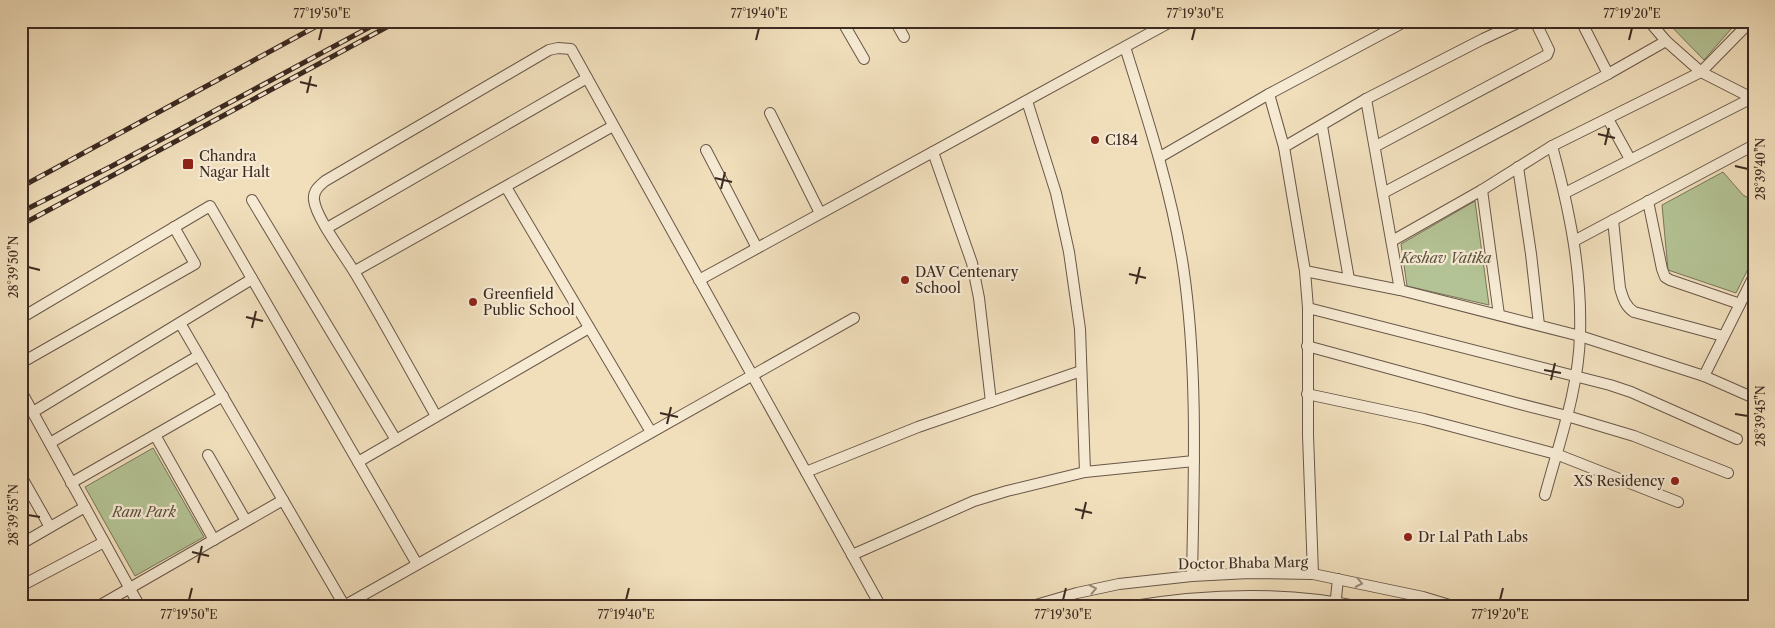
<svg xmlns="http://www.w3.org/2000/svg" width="1775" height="628" font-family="'Libre Caslon Text',serif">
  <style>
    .green { fill: #b4c395; stroke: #78765b }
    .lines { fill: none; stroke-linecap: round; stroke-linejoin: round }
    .minor-casing { stroke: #695748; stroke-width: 12 }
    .minor { stroke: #f6ead3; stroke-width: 10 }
    .rail-casing { stroke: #3c2a21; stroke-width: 5 }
    .rail { stroke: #f6ead3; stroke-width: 3; stroke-dasharray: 9; stroke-linecap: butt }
    .oneway { stroke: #998a7a }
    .ticks { fill: none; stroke: #3c2a21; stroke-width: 2 }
    .poi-dot { fill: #8f2418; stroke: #f6ead3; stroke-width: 2 }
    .labels { text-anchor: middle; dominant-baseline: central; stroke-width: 4.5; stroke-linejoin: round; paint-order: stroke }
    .poi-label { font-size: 14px; fill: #3c2a21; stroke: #f6ead3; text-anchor: start }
    .park-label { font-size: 14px; font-style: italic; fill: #5a503e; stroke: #f6ead3 }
    .street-label { font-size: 14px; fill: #3c2a21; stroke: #f6ead3 }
    .neatline { fill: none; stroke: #3c2a21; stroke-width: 2 }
    .ticks-label { font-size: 12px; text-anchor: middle; fill: #3c2a21 }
  </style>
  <rect width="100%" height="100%" fill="#f1dfbc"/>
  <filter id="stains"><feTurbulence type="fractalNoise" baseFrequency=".004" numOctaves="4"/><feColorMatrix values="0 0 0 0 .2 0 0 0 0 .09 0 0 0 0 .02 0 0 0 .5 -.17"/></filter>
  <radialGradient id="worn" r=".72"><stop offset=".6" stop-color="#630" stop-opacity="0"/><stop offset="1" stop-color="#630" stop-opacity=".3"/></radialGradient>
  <g class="green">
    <polygon points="1666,21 1738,21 1704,60"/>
    <polygon points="1723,172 1743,195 1754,201 1754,257 1736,293 1668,270 1662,205"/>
    <polygon points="1475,201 1489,305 1407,286 1401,244"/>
    <polygon points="153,448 204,537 135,576 85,487"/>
  </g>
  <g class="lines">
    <defs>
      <g id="minor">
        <polyline points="842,21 864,59"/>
        <polyline points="895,21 904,37"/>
        <polyline points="1581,21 1608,74"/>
        <polyline points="1649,21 1666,41 1701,72 1754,99"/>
        <path d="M1125,47C1148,120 1171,190 1183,266C1198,366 1194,475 1192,576"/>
        <polyline points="1269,94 1284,147 1305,271 1308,308 1308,435 1313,574"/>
        <polyline points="1366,99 1400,290"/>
        <polyline points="1027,101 1056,193 1069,252 1080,329 1085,472"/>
        <polyline points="770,113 820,213"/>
        <polyline points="1608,119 1630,159"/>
        <polyline points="1322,126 1349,279"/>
        <polyline points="1376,146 1547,55 1549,50 1535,21"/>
        <polyline points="1284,147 1366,99 1483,39 1522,21"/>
        <polyline points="706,150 757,248"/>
        <polyline points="933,152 972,263 979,298 991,402"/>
        <polyline points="1160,157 1269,94 1406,21"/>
        <polyline points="1518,167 1531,254 1539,325"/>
        <polyline points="506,187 651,432"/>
        <polyline points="1482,190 1499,315"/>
        <polyline points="1383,193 1608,74 1666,41"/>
        <polyline points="1565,193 1752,98"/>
        <polyline points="252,200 396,440"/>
        <polyline points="1648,201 1662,269 1665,277 1670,280 1740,304"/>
        <path d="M1613,220L1620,288C1623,298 1625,306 1634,312L1723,336"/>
        <polyline points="327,228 587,78"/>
        <polyline points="1392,241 1482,190 1552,146 1701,72 1751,21"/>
        <polyline points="1574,241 1754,145"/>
        <polyline points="355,271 613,126"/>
        <polyline points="1305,271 1400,290 1580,336 1704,376 1754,398"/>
        <polyline points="699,280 1172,21"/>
        <polyline points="1308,308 1610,385 1631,392 1737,439"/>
        <polyline points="21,318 210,206 417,564"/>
        <polyline points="180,323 344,605"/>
        <polyline points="1307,346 1516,403 1567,416 1634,436 1728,473"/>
        <polyline points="21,363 195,264 174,227"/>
        <polyline points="1704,376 1754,276"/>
        <polyline points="21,391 140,607"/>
        <polyline points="1307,394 1424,419 1556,454 1678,502"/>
        <polyline points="33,412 252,279"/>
        <path d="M436,416C409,368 383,320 355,273C345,256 316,218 314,200C313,191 319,186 325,181L549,50L558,48L571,49L881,607"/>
        <polyline points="155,435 214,540"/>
        <polyline points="50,443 198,356"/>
        <polyline points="208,455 246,521"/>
        <polyline points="358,462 589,328"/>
        <polyline points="806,472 918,427 1081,371"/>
        <polyline points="21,476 50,527"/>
        <polyline points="71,483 223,396"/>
        <path d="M1545,495C1559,443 1579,388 1580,334C1582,270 1569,208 1552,146"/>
        <polyline points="21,544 85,507"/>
        <polyline points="852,555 974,501 1007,491 1085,472 1194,461"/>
        <polyline points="21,586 104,542"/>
        <polyline points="97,607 283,500"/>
        <polyline points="342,607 854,318"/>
        <polyline points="1029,607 1077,593 1119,584 1192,576 1249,573 1313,574 1423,597 1456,607"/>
        <path d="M1127,607C1203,594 1285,591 1361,607"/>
        <polyline points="1335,607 1338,579"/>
      </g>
    </defs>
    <use href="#minor" class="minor-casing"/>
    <use href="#minor" class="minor"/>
    <defs>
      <g id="rail">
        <polyline points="21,187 326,21"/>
        <polyline points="21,212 112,166 381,21"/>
        <polyline points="21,225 398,21"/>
      </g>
    </defs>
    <use href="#rail" class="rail-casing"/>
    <use href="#rail" class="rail"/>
  </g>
  <defs><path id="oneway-chevron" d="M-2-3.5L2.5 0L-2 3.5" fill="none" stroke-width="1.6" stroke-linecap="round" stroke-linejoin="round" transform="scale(1.25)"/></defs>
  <g class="oneway">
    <use href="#oneway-chevron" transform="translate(1359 583) rotate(12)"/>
    <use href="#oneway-chevron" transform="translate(1093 589) rotate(-12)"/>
  </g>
  <path class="ticks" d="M319,40L322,28M756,40L759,28M1192,40L1195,28M1629,40L1632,28M300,82L317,86M307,93L311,76M1598,134L1615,138M1605,145L1609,128M1735,166L1748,169M715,178L732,182M721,189L725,172M28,267L40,270M1129,274L1146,278M1136,284L1140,267M246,317L263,321M252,328L256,311M1544,370L1561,373M1551,380L1555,363M660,413L678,417M1735,414L1748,416M667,424L671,407M1075,509L1092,513M28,515L40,517M1082,519L1086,502M192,552L209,556M198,563L202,546M189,600L192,588M626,600L629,588M1063,600L1066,588M1500,600L1503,588"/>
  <g class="poi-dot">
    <circle cx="1095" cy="140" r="5"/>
    <rect x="182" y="158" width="12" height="12" rx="2.5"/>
    <circle cx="905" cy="280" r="5"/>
    <circle cx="473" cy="302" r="5"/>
    <circle cx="1675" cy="481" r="5"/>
    <circle cx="1408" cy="537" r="5"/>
  </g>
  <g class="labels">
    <g class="poi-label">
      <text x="1105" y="140">C184</text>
      <text x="199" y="156">Chandra<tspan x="199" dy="16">Nagar Halt</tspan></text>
      <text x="915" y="272">DAV Centenary<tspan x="915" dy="16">School</tspan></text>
      <text x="483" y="294">Greenfield<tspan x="483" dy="16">Public School</tspan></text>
      <text x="1665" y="481" text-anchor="end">XS Residency</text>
      <text x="1418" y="537">Dr Lal Path Labs</text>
    </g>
    <g class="park-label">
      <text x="1446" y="258">Keshav Vatika</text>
      <text x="144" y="512">Ram Park</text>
    </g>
    <g class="street-label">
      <text transform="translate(1243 563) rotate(-1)">Doctor Bhaba Marg</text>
    </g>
  </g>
  <rect width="1775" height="628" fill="none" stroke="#f1dfbc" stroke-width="55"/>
  <rect x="28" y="28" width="1720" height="572" class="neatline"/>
  <g class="ticks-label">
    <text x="322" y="18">77°19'50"E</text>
    <text x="759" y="18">77°19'40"E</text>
    <text x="1195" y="18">77°19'30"E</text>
    <text x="1632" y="18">77°19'20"E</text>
    <text transform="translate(1761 169) rotate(-90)" y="4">28°39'40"N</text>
    <text transform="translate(14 267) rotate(-90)" y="4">28°39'50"N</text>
    <text transform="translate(1761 416) rotate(-90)" y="4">28°39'45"N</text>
    <text transform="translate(14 515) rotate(-90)" y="4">28°39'55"N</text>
    <text x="189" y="619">77°19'50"E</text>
    <text x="626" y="619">77°19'40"E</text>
    <text x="1063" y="619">77°19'30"E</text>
    <text x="1500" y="619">77°19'20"E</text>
  </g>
  <rect width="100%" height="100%" filter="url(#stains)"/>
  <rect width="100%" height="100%" fill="url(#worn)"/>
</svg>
